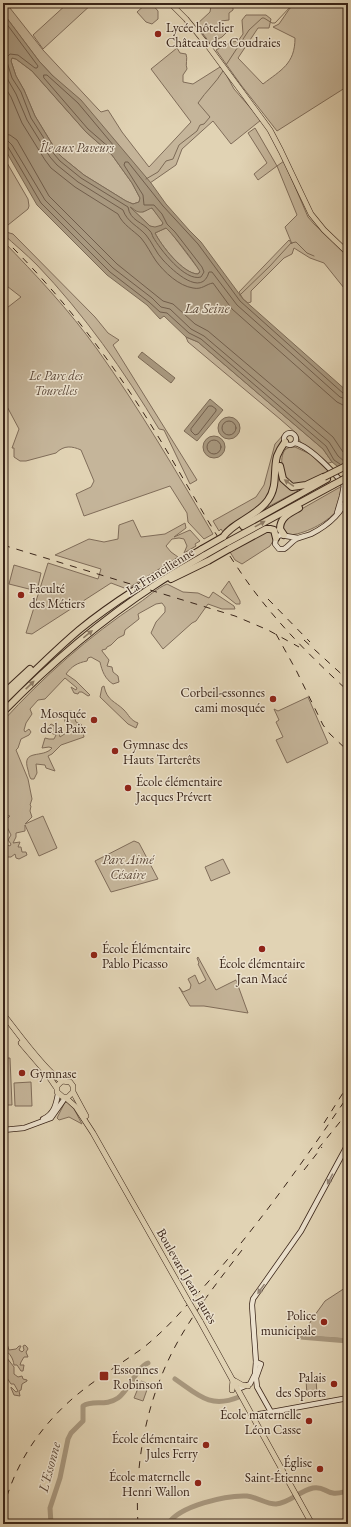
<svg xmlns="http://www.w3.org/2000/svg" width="351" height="1527" font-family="'EB Garamond',serif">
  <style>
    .green { fill: #c5b59a; stroke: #806d5a }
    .water { fill: #a8987f; stroke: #7c6a56; fill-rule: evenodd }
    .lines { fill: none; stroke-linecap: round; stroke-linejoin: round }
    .shore { stroke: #715e4c; stroke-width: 1 }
    .stream { stroke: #7c6a56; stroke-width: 1 }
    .river { stroke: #a8987f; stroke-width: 5 }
    .secondary-casing { stroke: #3a2519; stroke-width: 6 }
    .primary-casing { stroke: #3a2519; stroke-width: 6 }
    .highway-casing { stroke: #3a2519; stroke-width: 8 }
    .secondary { stroke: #ece2ce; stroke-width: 4.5 }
    .primary { stroke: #e1d3b4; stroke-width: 5 }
    .highway { stroke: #e1d3b4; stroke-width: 6 }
    .rail { stroke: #3a2519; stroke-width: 1; stroke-dasharray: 7 7; stroke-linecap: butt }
    .primary-bridge-casing { stroke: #3a2519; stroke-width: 6; stroke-linecap: butt }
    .highway-bridge-casing { stroke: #3a2519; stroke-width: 8; stroke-linecap: butt }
    .primary-bridge { stroke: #e1d3b4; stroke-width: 5 }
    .highway-bridge { stroke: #e1d3b4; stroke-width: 6 }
    .oneway { fill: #8e7c66 }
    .oneway2 { fill: #938474 }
    .poi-dot { fill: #8f2418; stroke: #ece2ce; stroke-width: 1.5 }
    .labels { text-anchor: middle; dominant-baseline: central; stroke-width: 3; stroke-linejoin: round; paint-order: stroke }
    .poi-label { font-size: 13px; fill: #3a2519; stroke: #ece2ce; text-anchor: end }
    .park-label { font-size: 13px; font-style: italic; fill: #5d4939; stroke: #ece2ce }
    .street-label { font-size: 13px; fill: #3a2519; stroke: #ece2ce }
    .water-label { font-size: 14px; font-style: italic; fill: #5b4838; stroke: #ece2ce }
  </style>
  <rect width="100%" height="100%" fill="#e1d3b4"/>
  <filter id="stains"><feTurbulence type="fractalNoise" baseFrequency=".005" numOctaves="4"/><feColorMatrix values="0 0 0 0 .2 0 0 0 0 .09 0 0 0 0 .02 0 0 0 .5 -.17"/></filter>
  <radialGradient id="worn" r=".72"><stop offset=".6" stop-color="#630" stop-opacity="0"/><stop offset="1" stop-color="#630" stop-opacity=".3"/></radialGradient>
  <g class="green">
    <path d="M3,3H6L43,50L98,109L101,112L108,110L122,132L149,167L191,122L151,69L177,48L180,53L186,54C188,59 185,64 187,69L183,75V82L193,84L220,67L223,69L234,89L261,120L231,144L213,121L182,149L176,165L150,183L124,152L39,61L3,13Z"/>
    <polygon points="68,3 93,3 43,49 33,35"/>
    <polygon points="147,3 151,3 158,11 158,19 152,24 146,22 137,12"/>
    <polygon points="214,3 231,3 233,5 233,10 229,13 229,20 221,21 220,25 226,33 222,37 210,43 196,25 210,12 211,6"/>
    <path d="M304,3H348V86L277,131L241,85L216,50L232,42L238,41L243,34L242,20L246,15H266L271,19L269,28H258L238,58L263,84C281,70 295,64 295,38L273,27L279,24L290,8Z"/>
    <polygon points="11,58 16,59 32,71 86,132 112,155 132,183 140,198 139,202 133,204 126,201 84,175 63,158 57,152 35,116 24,90 16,76 11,61"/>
    <polygon points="255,128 277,166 284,161 308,217 314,224 348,255 348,293 324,263 310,258 294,248 292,254 284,258 251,291 251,302 248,303 243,299 239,292 289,240 292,244 285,227 297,215 277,166 258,180 254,174 267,163 248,133"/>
    <polygon points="3,156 28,199 29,206 28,209 3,229"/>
    <polygon points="130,207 143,212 150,208 152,208 163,222 162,225 155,228 150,226"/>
    <path d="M166,228L172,234L197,267L200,271L198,274C183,274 161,245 155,233Z"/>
    <path d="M6,232L13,234L95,317L108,333L119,340L113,345L197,480L190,484L164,430L159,429C124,371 84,314 37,265C26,254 14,244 3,234Z"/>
    <path d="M3,241C36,275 69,310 97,349C139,408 176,471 213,534L204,539L188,522L187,513L170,486L84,516L76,494L91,487L94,481L81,450C72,446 64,445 56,453L26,461H20L14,457V448H12L19,429L3,399V311L21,297L3,283Z"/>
    <polygon points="186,337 198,342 323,449 332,462 326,464 318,455 301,443 296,433 280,419 188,342"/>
    <path d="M285,433L283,435C280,452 276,484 267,498C257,513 237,523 223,532L221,529L219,531L213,521L256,497L264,485L275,444Z"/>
    <path d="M295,447L310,454L328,471C319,476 308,486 297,485C283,484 277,457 286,449C289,447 292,447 295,447Z"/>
    <polygon points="278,472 280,478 298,491 262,510"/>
    <path d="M342,486C343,493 340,505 336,511C327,523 303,535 288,535L282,530L283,523L291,515Z"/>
    <polygon points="133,520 141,537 165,534 185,523 186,528 174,537 190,530 200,541 195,544 196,546 184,553 187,546 184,539 179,538 172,539 166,546 171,552 178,557 172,561 127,589 111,583 32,634 26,633 48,563 98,579 101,569 55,555 89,539 104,542 118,539 119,525"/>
    <polygon points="268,531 274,535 273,541 270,546 242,564 235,560 230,552"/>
    <polygon points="14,565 41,573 37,591 9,584"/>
    <polygon points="229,581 240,601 240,604 236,604 221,592"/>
    <path d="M167,584L183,592L198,593L209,598L213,592L234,606L235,609H222L208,604L196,621L192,623L163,649L151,633L156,622L165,612V607L162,603L156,604L138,614L139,619L125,630L124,635L118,638L111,645L107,647L106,649L102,650V651L109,660L107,666L112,667L113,672L118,676L119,682L113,684C105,679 102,671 100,662L91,657L88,658L87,661C77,663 72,666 66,674L76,681L90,695L88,696L82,692H79L78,694L74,693L71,687L76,690L77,688L65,678L45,699L38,700L30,709L32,714L26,723L24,730L25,732L29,729L31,732L29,735L21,739L18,748L16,750L28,779L32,799L30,805L31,806L30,811L32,817L25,824L43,816L57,848L39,856L25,825V831L16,833V837L13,843L20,842L18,847H21L22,852H26L27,855L19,859L16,858L15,854L11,857H7L3,850V846L5,844L10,846L11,844L8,840L11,835L7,827L3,829L4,822L10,816L3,815V721C43,677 89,636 139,603C148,597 157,588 167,584Z"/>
    <path d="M104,686C107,701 115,701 124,710C129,715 130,720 138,723L136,728L128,724L100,697L102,687Z"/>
    <polygon points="308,697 328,743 287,763 276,740 283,737 276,722 279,720 274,709 278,711"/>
    <path d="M67,711H72L76,722L81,724L84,737L61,745L52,754L48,756L55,771L46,768L45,765L36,764L37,773L34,779H31C29,776 29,774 28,770C21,748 43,759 52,748L49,747L42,748L45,738L49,739H54L56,735L51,733L49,726L51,724L53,725L58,729L60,737L72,729L65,722L64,712Z"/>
    <polygon points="134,841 139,843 158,879 111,892 95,861"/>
    <polygon points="223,859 230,873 211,881 205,867"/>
    <polygon points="198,957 216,990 236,980 248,1013 204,1006 190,1006 179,987 183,992 190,989 191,985 188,979 195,975 199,984 206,980 198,964 199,963 197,958"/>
    <polygon points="3,1058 10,1058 12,1105 3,1105"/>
    <polygon points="31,1082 32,1106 15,1106 14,1083"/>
    <polygon points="65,1102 67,1102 73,1107 82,1124 69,1117 59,1120 57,1118"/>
    <polygon points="348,1286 348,1339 303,1336 312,1319 325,1301"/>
    <path d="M4,1343L7,1344L9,1350L16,1349L19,1346H21L19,1350L22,1352L24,1350L23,1346L25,1345L27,1347L28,1349L26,1352L28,1357H24L21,1362L20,1365H24L23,1371H21L17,1365H14C13,1358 10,1353 4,1350L3,1352Z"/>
    <polygon points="3,1353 14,1367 14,1374 18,1377 22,1376 23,1379 27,1380 27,1381 22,1384 21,1390 19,1391 20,1396 14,1395 11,1388 11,1387 16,1392 18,1391 14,1384 11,1384 7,1378 3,1375 5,1368 3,1365"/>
    <polygon points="316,1378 317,1395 307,1396 306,1379"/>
    <polygon points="141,1381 149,1384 143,1401 134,1398"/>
  </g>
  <g class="water">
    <path d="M3,13L39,61L52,75L81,100L151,183L166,204L189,230L201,242L243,299L348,392V475L332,462L323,449L198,342L186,337L164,316L160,319L147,305L107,275L37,205L3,146ZM12,58L16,59L32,71L86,132L112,155L132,183L140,198L139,202L133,204L126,201L84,175L63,158L57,152L35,116L24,90L16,76L11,61ZM130,207C133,208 136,212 139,212C144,213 148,209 152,208L163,223L162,225L155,227L150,226ZM166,228C172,233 197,265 200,272L198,274C183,274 161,245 155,233Z"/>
    <polygon points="142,352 175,378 171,383 138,357"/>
    <polygon points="210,399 223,410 197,441 184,431"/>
    <circle cx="229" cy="428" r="11"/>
    <circle cx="214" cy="447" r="11"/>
  </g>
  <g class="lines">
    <g class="shore">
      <path d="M3,19L38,66L37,68H35L18,55L10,54L7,57V62L12,78L21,92L31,118L54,154L60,161L81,178L128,207C130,221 143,222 150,231C152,233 152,235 153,237C160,249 185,282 201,277L204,272L202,267L175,232L167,224L162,214L154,205H144L143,195L124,165L125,162H128L163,206L198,244L240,301L344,394L348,395"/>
      <path d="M3,66L8,80L16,94L27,120L50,157L57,165L78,182L123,210C127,222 138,226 146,235C152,242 156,253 163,260C173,271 202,298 209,272H212L237,305L340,397L348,400"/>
      <polygon points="44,75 47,75 78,103 114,146 114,149 111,149 88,129 44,78"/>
      <path d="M3,84L11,97L22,123L45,160L51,168L75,187L118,214C123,225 133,230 141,238C147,245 151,254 156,261C164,272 179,286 193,288C202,290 206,284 213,283L232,309L337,402L343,405L348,406"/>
      <polyline points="3,134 10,135 17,140 49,196 117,264 163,301 173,304 195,324 208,331 333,437 343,452 348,456"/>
      <polyline points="3,140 8,141 12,145 45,200 113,268 152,298 161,307 170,309 191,329 204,336 329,442 338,456 345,462"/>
      <polyline points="3,145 8,147 41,203 110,272 149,302 160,312 167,313 189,333 201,339 326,446 334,460 340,464"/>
      <polygon points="209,406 212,406 216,409 216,411 198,434 195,435 191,431 191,429"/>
      <circle cx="229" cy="428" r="7"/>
      <circle cx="214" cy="447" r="7"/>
    </g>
    <g class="stream">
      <polyline points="226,65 249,30 262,18 264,18 272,23 275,23 292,5 300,3"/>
      <path d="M146,179L158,172L166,161L173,159L179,145L197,131L200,125L204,124L210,117L198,103C206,91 216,83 223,71"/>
      <polyline points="240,295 270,266 291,243 296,242 307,253 314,256"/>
    </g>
    <g class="river">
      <polyline points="300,1337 348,1341"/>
      <path d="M175,1379C198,1395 210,1409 239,1397"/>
      <path d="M51,1524L50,1508L60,1478L68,1439L71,1433L83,1421V1406C93,1399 105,1407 118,1398C129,1390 137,1367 148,1363"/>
      <path d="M168,1524C179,1506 226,1495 247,1496C257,1497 266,1504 276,1504C290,1503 299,1491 313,1488C323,1486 325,1492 333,1493C338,1494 343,1492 348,1491"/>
    </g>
    <defs>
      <g id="secondary">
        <circle cx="290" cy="439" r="6"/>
        <path d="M295,443C311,447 339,477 348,491"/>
        <polyline points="337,513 342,496 344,485"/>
        <path d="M298,538L280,535L276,538L275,544L279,549H284C288,547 291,542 296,539C300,537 306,536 311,534C327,526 348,510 347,490"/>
        <path d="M43,1119C54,1114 56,1105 58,1094"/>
        <polyline points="3,1130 24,1128 51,1118 65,1098"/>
        <polyline points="256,1362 261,1364 256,1378 257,1387 271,1412"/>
        <polyline points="238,1389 250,1384 255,1374 256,1362 252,1305 253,1299 301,1231 348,1144"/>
        <polyline points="254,1418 259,1414 266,1413 348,1398"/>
      </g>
      <g id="primary">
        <polyline points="170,3 186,19 208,46 270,130 281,151 311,214 324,230 348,253"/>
        <path d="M3,1014C15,1029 47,1074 62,1081"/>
        <polyline points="21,1043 45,1071 56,1087"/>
        <polyline points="73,1092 68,1097 63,1097 57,1092 57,1086 62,1081 70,1082 73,1086 73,1092 86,1116"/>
        <polyline points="66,1098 76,1107 93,1133 187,1299"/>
        <polyline points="200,1321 312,1524"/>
        <polyline points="235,1381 242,1385 248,1386"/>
        <polyline points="232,1390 233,1380"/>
      </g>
      <g id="highway">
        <polyline points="280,466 283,479 292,487 306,485 323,477"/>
        <polyline points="243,526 327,479"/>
        <path d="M284,535L280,529C280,517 290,513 299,508"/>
        <path d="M223,537C233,522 256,517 268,500C278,486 273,471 277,456C279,451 282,446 285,442"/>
        <polyline points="226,543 333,485"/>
        <polyline points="229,549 266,529 270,529 274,530 276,538"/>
        <polyline points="171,579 208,561"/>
        <polyline points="3,694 30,669"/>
        <path d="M3,702C28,677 52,653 79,630C117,599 160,574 202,549"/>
        <path d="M3,712C49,665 100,621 155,585C171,574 188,565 205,555"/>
      </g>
    </defs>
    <use href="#secondary" class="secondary-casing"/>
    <use href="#primary" class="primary-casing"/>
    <use href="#highway" class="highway-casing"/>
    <use href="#secondary" class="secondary"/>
    <use href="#primary" class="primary"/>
    <use href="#highway" class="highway"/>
    <g class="rail">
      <path d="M3,238C60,294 109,357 151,425C183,476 211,530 246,580C275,621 311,657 348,691"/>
      <polyline points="3,545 235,616 268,630 299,647"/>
      <polyline points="268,599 310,642"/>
      <polyline points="276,634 296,670 323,725 330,734 348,751"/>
      <polyline points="304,640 348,680"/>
      <polyline points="324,1123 348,1085"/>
      <polyline points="318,1149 348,1112"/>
      <polyline points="304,1170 322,1147"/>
      <path d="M3,1510C14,1466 38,1429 72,1399C94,1380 119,1365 143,1348C159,1335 173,1321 186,1306C247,1242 298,1169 348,1096"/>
      <path d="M138,1524C134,1457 149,1388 184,1331C202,1301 224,1274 245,1246"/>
    </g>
    <defs>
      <polyline id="primary-bridge" points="187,1299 200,1321"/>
      <g id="highway-bridge">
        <polyline points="324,477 348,465"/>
        <polyline points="333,485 348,477"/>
        <polyline points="202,549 223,537"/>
        <polyline points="205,555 226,543"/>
        <polyline points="208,561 229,549"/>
      </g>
    </defs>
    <use href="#primary-bridge" class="primary-bridge-casing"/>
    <use href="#highway-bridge" class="highway-bridge-casing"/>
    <use href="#primary-bridge" class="primary-bridge"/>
    <use href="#highway-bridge" class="highway-bridge"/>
  </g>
  <defs><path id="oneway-solid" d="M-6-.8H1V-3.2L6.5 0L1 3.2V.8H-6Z"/></defs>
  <g class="oneway">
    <use href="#oneway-solid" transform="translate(289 483) rotate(-145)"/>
    <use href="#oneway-solid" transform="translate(260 524) rotate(-29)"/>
    <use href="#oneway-solid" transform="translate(88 634) rotate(-39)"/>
    <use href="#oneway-solid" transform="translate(30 685) rotate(-44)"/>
  </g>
  <g class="oneway2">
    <use href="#oneway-solid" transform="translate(330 1179) rotate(118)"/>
    <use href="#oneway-solid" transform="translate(261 1289) rotate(126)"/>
  </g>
  <g class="poi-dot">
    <circle cx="158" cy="34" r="4"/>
    <circle cx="21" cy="595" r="4"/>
    <circle cx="273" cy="699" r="4"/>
    <circle cx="94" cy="720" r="4"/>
    <circle cx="115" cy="751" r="4"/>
    <circle cx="128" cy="788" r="4"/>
    <circle cx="262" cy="949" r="4"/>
    <circle cx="94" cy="955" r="4"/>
    <circle cx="22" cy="1073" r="4"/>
    <circle cx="324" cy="1322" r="4"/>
    <rect x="99" y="1371" width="10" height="10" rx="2"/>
    <circle cx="334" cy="1384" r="4"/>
    <circle cx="309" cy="1421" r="4"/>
    <circle cx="206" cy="1445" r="4"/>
    <circle cx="320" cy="1469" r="4"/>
    <circle cx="198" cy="1483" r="4"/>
  </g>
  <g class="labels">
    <g class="poi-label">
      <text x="166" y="27" text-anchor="start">Lycée hôtelier<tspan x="166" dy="15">Château des Coudraies</tspan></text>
      <text x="29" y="588" text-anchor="start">Faculté<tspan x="29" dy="15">des Métiers</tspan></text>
      <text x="265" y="692">Corbeil-essonnes<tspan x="265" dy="15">cami mosquée</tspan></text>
      <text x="86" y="713">Mosquée<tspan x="86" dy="15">de la Paix</tspan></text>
      <text x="123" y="744" text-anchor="start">Gymnase des<tspan x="123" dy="15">Hauts Tarterêts</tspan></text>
      <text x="136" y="781" text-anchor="start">École élémentaire<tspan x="136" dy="15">Jacques Prévert</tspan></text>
      <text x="102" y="948" text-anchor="start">École Élémentaire<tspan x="102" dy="15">Pablo Picasso</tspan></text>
      <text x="262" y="963" text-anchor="middle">École élémentaire<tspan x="262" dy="15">Jean Macé</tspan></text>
      <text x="30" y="1073" text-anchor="start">Gymnase</text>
      <text x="316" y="1315">Police<tspan x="316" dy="15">municipale</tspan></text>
      <text x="113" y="1369" text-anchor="start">Essonnes<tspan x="113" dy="15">Robinson</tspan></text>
      <text x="326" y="1377">Palais<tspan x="326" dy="15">des Sports</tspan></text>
      <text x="301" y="1414">École maternelle<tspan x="301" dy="15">Léon Casse</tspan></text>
      <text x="198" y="1438">École élémentaire<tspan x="198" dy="15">Jules Ferry</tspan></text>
      <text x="312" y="1462">Église<tspan x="312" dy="15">Saint-Étienne</tspan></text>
      <text x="190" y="1476">École maternelle<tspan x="190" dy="15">Henri Wallon</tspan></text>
    </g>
    <g class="park-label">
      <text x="77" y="147">Île aux Paveurs</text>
      <text x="56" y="375">Le Parc des<tspan x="56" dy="15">Tourelles</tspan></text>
      <text x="128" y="859">Parc Aimé<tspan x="128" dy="15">Césaire</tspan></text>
    </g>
    <g class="street-label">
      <text transform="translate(160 571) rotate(-32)">La Francilienne</text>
      <text transform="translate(187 1276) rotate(60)">Boulevard Jean Jaurès</text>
    </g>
    <g class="water-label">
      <text x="207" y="308">La Seine</text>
      <text transform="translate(49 1467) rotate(-75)">L'Essonne</text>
    </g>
  </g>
  <rect width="351" height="1527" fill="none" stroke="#e1d3b4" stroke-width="16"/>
  <rect x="4" y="4" width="343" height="1519" fill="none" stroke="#3a2519" stroke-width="2"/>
  <rect x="8" y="8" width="335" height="1511" fill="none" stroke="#3a2519"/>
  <rect width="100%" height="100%" filter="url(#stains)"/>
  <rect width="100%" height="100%" fill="url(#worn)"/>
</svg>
